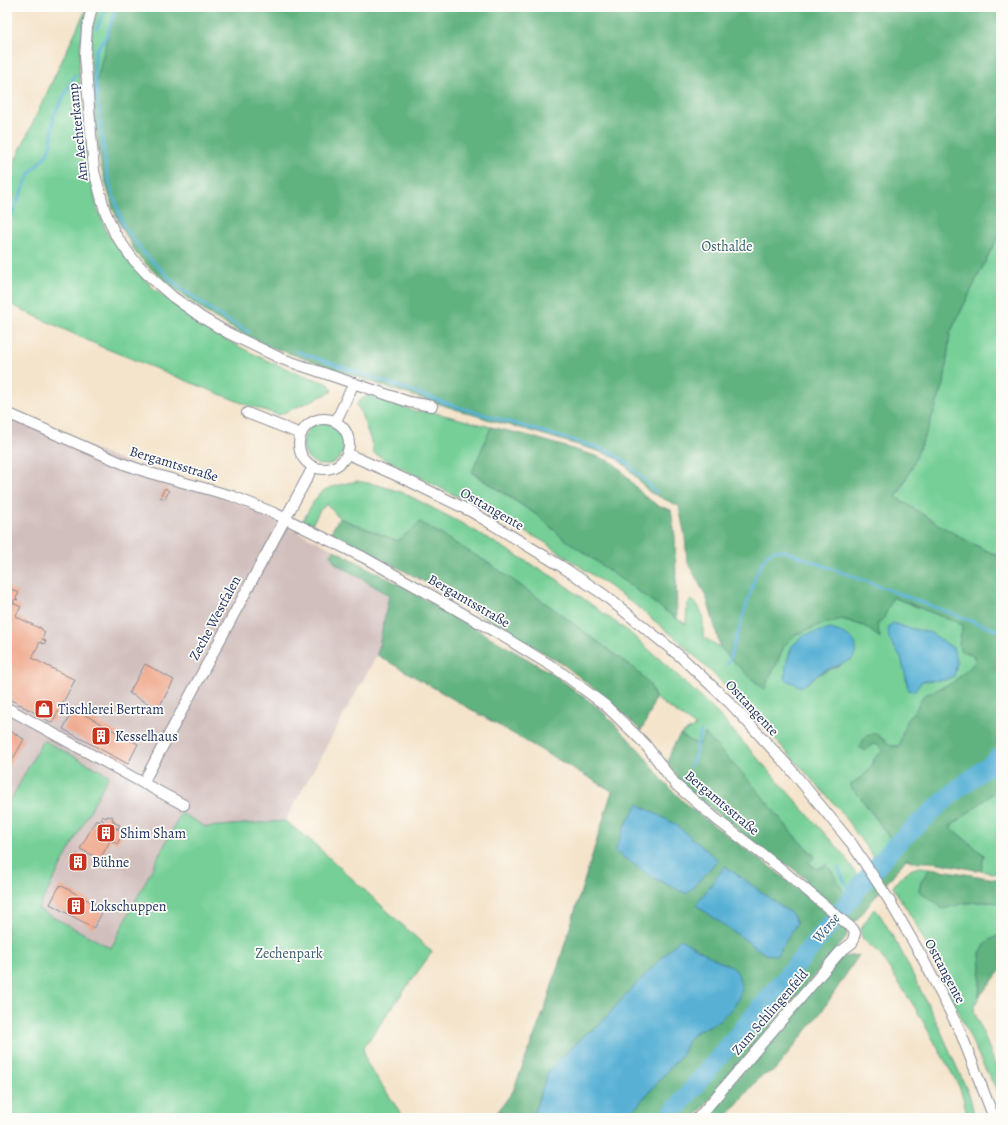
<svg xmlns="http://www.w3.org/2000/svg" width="1008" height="1125" font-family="Alegreya,serif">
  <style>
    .industrial { fill: #d1bfbd }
    .green { fill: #75cf96; stroke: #487f7a; fill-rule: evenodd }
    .forest { fill: #60b27f; stroke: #3e706e; fill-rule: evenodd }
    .water { fill: #58b1d5; stroke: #3a709a }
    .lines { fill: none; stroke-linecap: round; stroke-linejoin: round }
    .stream { stroke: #58b1d5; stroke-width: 3 }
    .river { stroke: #58b1d5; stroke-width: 19 }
    .building { fill: #eea183 }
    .minor-casing { stroke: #888a94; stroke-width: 12 }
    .minor { stroke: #fff; stroke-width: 10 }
    .labels { text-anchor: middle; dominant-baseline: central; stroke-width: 3.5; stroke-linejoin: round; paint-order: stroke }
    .street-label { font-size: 14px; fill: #1b2f5e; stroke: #fdfcf7 }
    .park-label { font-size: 14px; fill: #365f6f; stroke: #fdfcf7 }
    .poi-label { font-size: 14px; fill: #1b2f5e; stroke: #fdfcf7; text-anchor: start }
    .water-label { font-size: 15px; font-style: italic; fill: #305c88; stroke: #fdfcf7 }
  </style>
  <rect width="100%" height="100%" fill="#fdfcf7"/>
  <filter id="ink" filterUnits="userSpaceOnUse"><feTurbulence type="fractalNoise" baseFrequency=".025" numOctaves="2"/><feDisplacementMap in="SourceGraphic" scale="8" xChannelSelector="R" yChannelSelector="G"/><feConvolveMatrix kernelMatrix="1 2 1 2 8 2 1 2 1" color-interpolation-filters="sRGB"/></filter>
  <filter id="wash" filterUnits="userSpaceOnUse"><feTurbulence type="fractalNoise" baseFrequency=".012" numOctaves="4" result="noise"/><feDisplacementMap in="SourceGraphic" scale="16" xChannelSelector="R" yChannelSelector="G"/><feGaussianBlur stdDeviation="0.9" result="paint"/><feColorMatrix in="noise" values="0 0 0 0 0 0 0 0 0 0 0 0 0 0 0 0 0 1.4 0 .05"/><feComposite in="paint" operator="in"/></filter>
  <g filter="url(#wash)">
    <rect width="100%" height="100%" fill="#f4e4cb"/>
    <polygon class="industrial" points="7,417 231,501 263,514 334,550 331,555 335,563 389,595 377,655 285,821 206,827 152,868 111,948 38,909 109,775 43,740 7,807"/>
    <g class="green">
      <polygon points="87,7 81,41 79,70 91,181 97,207 107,233 128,261 153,288 199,323 234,344 268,361 298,373 329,384 332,389 331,392 279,415 247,405 102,347 18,308 7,302 7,178"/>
      <polygon points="99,7 115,7 93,96 90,51 92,29"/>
      <path d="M1001,233V557C964,542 930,519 896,498L911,469L927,431L944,384L950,333L990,252Z"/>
      <path d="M368,395L415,411L432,412L491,427L472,473L537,515L562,537L677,619L686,624L687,605L691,600C705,607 703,623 703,637L720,647L738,666L764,689L770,676L776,665L784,646L795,635L819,625L842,619L864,626L880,637L877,624L884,618L892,597L963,625L959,644L960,650L972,655L976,661L971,667L952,683L923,696L917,708L906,721L899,746H891L875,733L859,747L865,750L873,744L879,745L882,751L875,758L869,771L849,786L860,797L891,840L876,861L838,808L733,693L678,640L629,600L543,541L373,453V447L359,408L356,406L360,400ZM893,623L904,627L931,633L945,680L922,681L915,690H908L906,677ZM786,665H841C828,670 817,674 806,684Z"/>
      <circle cx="324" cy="444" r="21"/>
      <path d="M357,481L378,485L404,493L465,525L555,578L629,632L673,671L719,715L843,854L861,881L847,897L827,864L817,869L809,863L815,856L797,839L705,734L699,746L680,735L696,726L655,698L650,685L637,671L555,610L490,564L420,523L398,541L339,518L327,504L320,510L311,526L302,522C307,514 315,496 323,491C331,486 348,483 357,481Z"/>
      <polygon points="43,740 109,775 38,909 111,948 181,813 206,827 285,821 310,840 432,952 363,1048 367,1063 404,1118 14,1118 7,1117 7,807"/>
      <polygon points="1001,787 1001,874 981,871 984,855 950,827"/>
      <path d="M920,867L930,868L921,881L919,891L935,902L942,909L965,903L982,902L1001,903V931L999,935L987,942L980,953L981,964L979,997L976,1003L974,1011L991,1053L1001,1083V1098L983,1065L944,981L917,926L893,887C899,877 908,869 920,867Z"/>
      <polygon points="875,909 880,915 898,945 939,1027 970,1097 975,1118 967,1118 964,1101 959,1086 916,1009 879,953 863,939 860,930 873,910"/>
    </g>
    <g class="forest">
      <path d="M115,7H1001V233L990,252L950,333L944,384L927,431L911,469L896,497C930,519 964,542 1001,557V787L950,827L984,855L981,871L934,862H915L906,859L855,922L851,921L807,886L806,879L787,864L780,863L695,796L680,781L668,764C670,752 673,745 680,735L699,745L705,734L753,785L797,839L815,857L809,863L817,869L827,864L849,900L861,885L895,845L860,797L849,786L869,771L875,758L882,751L879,745L873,744L865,751L859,747L866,736L875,733L891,746H899L906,721L917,708L923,696L952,683L971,667L976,660L972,655L960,650L959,644L963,625L893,597L884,618L877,624L880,638L864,626L842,619L819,625L795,635L784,646L776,665L770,676L764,690L738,666L720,647L715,627L706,596L687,561L685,537L679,506L649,492L626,466L616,458L601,452L528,430L493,421L389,388L268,346L230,327L204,311L176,290L151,269L137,255L121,226L113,209L101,166L96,132L93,96Z"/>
      <polygon points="491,427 526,435 599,457 612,462 621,470 644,496 659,506 671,510 675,536 677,619 562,537 537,515 472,472"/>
      <polygon points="339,518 398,541 420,522 490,564 555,610 637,671 650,685 655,698 650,713 641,731 609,700 564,665 427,583 331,532"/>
      <path d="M334,550L359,563L418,595L553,674L600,709L642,753L664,782L689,807L778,873L846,929L847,934L846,938L694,1118H624L635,1108L682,1054L688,1040L694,1033L719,1021L732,966L720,962L691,945L640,981L622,999L599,1026L587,1033L563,1056L535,1110L533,1118H493L513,1091L545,1008L612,791L377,655L389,595L335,563L331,555ZM725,866L792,914L797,922Z"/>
      <polygon points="930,868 1001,880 1001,903 982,902 965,903 943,909 935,902 919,891 921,881"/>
      <polygon points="1001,931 1001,970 979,997 981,964 980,953 987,942 999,935"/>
      <polygon points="859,955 822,1011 775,1070 760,1077 725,1118 703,1118 841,957"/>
    </g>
    <g class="water">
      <polygon points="893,623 904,627 931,633 953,648 957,663 954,676 945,680 922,681 915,691 908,690 906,677 901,658 889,639 888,627"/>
      <path d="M830,629C839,631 858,637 856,650C856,653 854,656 852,659C843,664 832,667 822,672C814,676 809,683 801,687L785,679L786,665L792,646L804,635Z"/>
      <polygon points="638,804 675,824 718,860 687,894 652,877 615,851 624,828"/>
      <polygon points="725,866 792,914 797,923 777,955 765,954 696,905"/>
      <polygon points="680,939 720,962 732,966 738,974 742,990 735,1005 719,1021 694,1033 688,1040 682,1054 635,1108 624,1118 533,1118 535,1110 549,1070 587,1033 599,1026 622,999"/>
    </g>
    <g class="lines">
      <g class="stream">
        <polyline points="117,7 106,37 95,52 95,79 107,175 123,225 144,253 178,286 220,316 249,332"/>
        <polyline points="97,28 106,7"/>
        <polyline points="7,225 30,173 47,154 51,143 54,115 75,75"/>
        <polyline points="296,351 458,407 609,451 627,463 656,492"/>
        <polyline points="728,664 756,575 766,556 774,550 785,551 1001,632"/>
        <polyline points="690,766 696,755 696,747 701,732"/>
        <polyline points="838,868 852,896"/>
      </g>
      <polyline class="river" points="668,1118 834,920 861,885 895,845 954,792 1001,756"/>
    </g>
    <g id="blocks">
      <g class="building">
        <polygon points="165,488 169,491 165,499 160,497"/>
        <polygon points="7,587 19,593 16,598 18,600 15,599 13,603 21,607 16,615 17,617 39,628 39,627 41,628 41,629 45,632 42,639 46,641 44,644 40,642 32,658 75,680 52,723 35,713 33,711 33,712 29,709 28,710 27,709 27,708 23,707 21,704 20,705 16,703 16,702 12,701 9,698 9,699 7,698"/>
        <polygon points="145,664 174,680 158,709 129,693"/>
        <polygon points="74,709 138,744 128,764 63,729"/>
        <polygon points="7,729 24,739 7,770"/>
        <polygon points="103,816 106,818 107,816 110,817 111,816 113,817 112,819 114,820 113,822 120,825 118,829 112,825 111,827 115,830 116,828 124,832 117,844 111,840 110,841 100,859 80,849 96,820 103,823 104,821 101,819"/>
        <polygon points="77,854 86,859 79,870 71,866"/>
        <polygon points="60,885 104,909 94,928 50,904"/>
      </g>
    </g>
  </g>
  <g filter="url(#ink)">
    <use href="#blocks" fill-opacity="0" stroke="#888a94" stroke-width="1"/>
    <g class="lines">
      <defs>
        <g id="minor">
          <polyline points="92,7 87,28 85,56 94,171 105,211 115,234 132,258 147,274 173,297 201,317 228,333 282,359 409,402 432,406"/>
          <polyline points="7,413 124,464 150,473 232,496 274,513 363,557 422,590 504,637 558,670 605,705 645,744 676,785 716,819 780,868 853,929 855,933 852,943 840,952 698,1118"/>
          <polyline points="247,413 301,434"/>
          <circle cx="324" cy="444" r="25"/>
          <polyline points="336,421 354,383"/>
          <polyline points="348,454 409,481 472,512 561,566 603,594 681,657 729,702 788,766 852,844 889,900 922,957 960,1031 994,1118"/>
          <polyline points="7,708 143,783 313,467"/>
          <polyline points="143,783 184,805"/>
        </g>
      </defs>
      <use href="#minor" class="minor-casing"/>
      <use href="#minor" class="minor"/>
    </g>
  </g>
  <defs>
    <symbol id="shop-square" viewBox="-11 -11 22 22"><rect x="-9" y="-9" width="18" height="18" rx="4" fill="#c8321e" stroke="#fdfcf7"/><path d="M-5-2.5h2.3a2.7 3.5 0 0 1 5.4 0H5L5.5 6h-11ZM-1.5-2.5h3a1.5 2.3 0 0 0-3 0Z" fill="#fff"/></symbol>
    <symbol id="building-square" viewBox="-11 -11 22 22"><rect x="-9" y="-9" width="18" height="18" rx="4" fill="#c8321e" stroke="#fdfcf7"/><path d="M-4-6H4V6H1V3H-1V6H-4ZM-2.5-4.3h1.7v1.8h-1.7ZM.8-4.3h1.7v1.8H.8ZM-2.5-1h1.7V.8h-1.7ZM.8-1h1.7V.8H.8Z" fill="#fff"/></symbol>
  </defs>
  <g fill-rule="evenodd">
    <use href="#shop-square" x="33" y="698" width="22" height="22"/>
    <use href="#building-square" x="90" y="725" width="22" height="22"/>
    <use href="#building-square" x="95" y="822" width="22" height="22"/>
    <use href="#building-square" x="67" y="851" width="22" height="22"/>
    <use href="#building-square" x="65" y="895" width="22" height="22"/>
  </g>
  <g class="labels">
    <g class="street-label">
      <text transform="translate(78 132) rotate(-96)">Am Aechterkamp</text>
      <text transform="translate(174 464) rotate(17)">Bergamtsstraße</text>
      <text transform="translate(492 509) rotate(30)">Osttangente</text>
      <text transform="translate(469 601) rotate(30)">Bergamtsstraße</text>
      <text transform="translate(215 618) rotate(-62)">Zeche Westfalen</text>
      <text transform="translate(752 708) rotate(47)">Osttangente</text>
      <text transform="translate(722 803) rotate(40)">Bergamtsstraße</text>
      <text transform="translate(945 971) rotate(62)">Osttangente</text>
      <text transform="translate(770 1012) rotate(-49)">Zum Schlingenfeld</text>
    </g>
    <g class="park-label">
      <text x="727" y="246">Osthalde</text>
      <text x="289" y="953">Zechenpark</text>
    </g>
    <g class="poi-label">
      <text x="58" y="709">Tischlerei Bertram</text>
      <text x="115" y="736">Kesselhaus</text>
      <text x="120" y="833">Shim Sham</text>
      <text x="92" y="862">Bühne</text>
      <text x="90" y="906">Lokschuppen</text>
    </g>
    <g class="water-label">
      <text transform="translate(826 928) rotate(-50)">Werse</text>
    </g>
  </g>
  <rect width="1008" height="1125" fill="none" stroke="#fdfcf7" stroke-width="24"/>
</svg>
